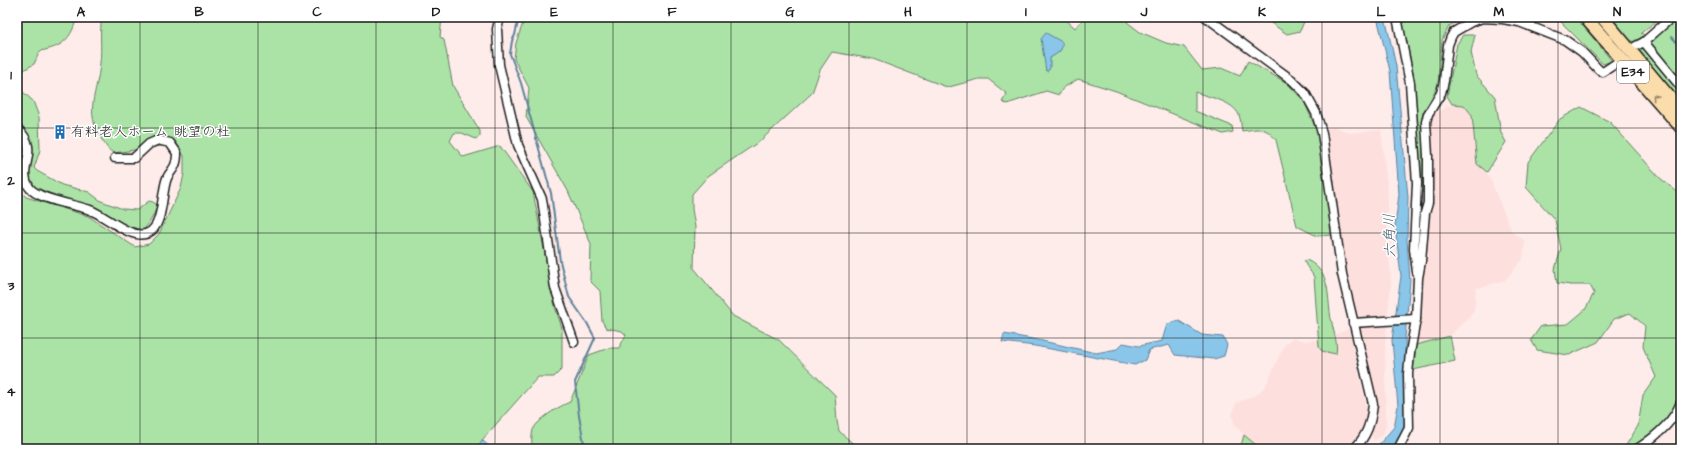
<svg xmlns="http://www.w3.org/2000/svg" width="1698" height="466" font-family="'Architects Daughter','Klee One',sans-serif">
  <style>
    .built { fill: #fddfdd }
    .green { fill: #abe3a7; stroke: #648062; fill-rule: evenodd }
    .water { fill: #8ac6ea; stroke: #5e8298 }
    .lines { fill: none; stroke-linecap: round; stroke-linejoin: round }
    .stream { stroke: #5e8298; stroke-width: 2 }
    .minor-casing { stroke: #1c1c1c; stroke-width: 11 }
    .highway-casing { stroke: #1c1c1c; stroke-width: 15 }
    .minor { stroke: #fff; stroke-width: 8 }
    .highway { stroke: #fbddab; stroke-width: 12 }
    .oneway { stroke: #97866b }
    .grid { fill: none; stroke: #1c1c1c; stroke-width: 1; stroke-opacity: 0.55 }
    .labels { text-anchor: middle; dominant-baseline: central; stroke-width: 3; stroke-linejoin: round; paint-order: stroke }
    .shield { fill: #fff; stroke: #606060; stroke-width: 1 }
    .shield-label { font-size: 13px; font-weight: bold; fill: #1c1c1c }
    .poi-label { font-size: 14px; fill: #1c1c1c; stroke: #fff; text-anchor: start }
    .water-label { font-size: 15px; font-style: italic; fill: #48606e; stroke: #fff }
    .neatline { fill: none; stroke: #1c1c1c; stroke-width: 1.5 }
    .grid-label { font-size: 13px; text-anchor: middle; font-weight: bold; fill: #1c1c1c }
  </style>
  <rect width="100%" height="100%" fill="#feeceb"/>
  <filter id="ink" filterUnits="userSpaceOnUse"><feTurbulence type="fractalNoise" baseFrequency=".025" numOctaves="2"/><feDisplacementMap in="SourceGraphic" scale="8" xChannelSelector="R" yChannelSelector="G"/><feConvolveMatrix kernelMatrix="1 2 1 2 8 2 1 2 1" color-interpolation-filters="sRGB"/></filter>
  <g filter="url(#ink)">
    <g class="built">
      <polygon points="1452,104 1464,105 1472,115 1477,164 1487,172 1512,232 1525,241 1523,259 1505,280 1476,289 1474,311 1450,336 1416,345 1431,193 1430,122 1434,114"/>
      <polygon points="1335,127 1350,133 1381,130 1388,196 1387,220 1391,282 1385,346 1386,424 1383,435 1374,440 1372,435 1377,418 1377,400 1345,269 1327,128"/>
      <polygon points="1349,329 1367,410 1364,430 1358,441 1348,449 1261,449 1244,435 1235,425 1232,415 1236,403 1258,394 1266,385 1284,346 1292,338 1305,341 1318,340 1319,347 1337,348 1335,335"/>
    </g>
    <g class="green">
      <path d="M17,17H77C71,39 63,47 40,51L34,64L22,71L17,76Z"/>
      <path d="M102,17H442L440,37L444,40L453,86L480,131V136L476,139L462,133H454L450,141L463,157L500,146L533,192L555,307L562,328V369L554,377H538L482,440L477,449H17V187L26,197L88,216L135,247L149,244L159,234L181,188L184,174V155L170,147L161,146L114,153C108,151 106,145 102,140C83,110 98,93 100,63C102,48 99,32 102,17Z"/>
      <path d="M525,17H1063L1075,28L1085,17H1129L1127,22L1140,32L1166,43L1184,47L1202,70L1221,68L1240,76L1248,61L1287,83L1304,101L1318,134L1332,235L1317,236L1297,226L1276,140C1265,125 1258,129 1242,131C1241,126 1241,120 1239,115C1233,101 1208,97 1195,92V111L1232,126L1233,132L1223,134L1116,91L1078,79L1063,88L1059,95L1046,91L1007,104L1002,102L1007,94L988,79H979L949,87L944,86L873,59L832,52L820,70L812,93L760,141L708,176L692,194V209L695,227L694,268L733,316L779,340L835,395L837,421L839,431L859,449H532C532,443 531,437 533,430C537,420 559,406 570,402L589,355L609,348H619L626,335L622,331L606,328L602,321L600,291L590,281L591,244L568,191L526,117L529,88L514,59L516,43ZM1062,45L1060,51L1050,58L1046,71L1045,59Z"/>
      <polygon points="1262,17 1306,17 1300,31 1287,34"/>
      <polygon points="1401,17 1466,17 1449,26 1442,40 1438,84 1422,118 1424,190 1420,195 1413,71"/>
      <polygon points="1556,17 1576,17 1612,61 1603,64"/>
      <polygon points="1610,17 1661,17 1641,33 1652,40 1681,17 1681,101"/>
      <polygon points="1463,35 1475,35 1471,52 1476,75 1495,97 1501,133 1506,142 1487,172 1477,164 1472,115 1464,105 1452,104 1447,96 1457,44"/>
      <path d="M17,79L23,92L33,101L39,117L40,150L34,168L37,171L62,185L89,192L101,201L123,209L137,210L149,201L153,202L157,205C156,212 147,228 141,232L133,229L35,187L28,175V141L24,128L17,121Z"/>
      <polygon points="1581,107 1610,122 1660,178 1681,195 1681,395 1675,412 1650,439 1630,449 1625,447 1638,426 1643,395 1656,377 1643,347 1645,326 1630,313 1614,319 1598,342 1569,355 1537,350 1531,340 1541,326 1568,324 1585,310 1594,293 1590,285 1571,285 1557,283 1555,269 1561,249 1555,220 1526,187 1528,162 1560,119"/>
      <path d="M1306,260C1313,262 1321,270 1324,277C1330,291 1328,308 1332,323C1334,334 1338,343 1336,354L1322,351L1319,347L1314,277C1311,271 1306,267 1304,261Z"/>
      <polygon points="1450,336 1455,361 1413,370 1416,345"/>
      <polygon points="1244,435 1261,449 1240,449"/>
    </g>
    <g class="water">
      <polygon points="1377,17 1385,17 1396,66 1408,197 1407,240 1410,280 1405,338 1406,420 1402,434 1392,449 1375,449 1394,427 1398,406 1392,340 1401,276 1395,226 1399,194 1390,71"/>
      <path d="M1046,33L1062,42C1064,51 1056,54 1050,58V68L1048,71H1046L1041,39Z"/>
      <polygon points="1179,321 1202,335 1223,337 1227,345 1224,356 1214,359 1175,355 1169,345 1149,350 1145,360 1135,365 1035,346 1002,342 1004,334 1038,340 1096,353 1117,349 1123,343 1139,346 1162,341 1167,324"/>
      <polygon points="482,440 492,449 477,449"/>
    </g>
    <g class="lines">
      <g class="stream">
        <polyline points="519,17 515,35 512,41 510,54 521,83 551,193 560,261 569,297 587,323 595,338 575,382 579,416 585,449"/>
        <polyline points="1672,37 1681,47"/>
      </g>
      <defs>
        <g id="minor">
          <polyline points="500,17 497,29 499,65 518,145 542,199 555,288 574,342"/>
          <path d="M1206,17L1292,80L1305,93L1316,113L1322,133L1342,274L1373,404C1371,423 1367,436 1354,449"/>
          <polyline points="1397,17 1410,83 1417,183 1414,249 1417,272"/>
          <polyline points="1644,42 1681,87"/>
          <polyline points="1636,46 1644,42 1672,17"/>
          <path d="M17,128C42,151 16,167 29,187C36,199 77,205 90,210C105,215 132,241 148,233C164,226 161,192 167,178C169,173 174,169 175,165C177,161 177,156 177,153L170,143L158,140L149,144L134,158H115"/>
          <polyline points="1353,323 1416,319"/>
          <polyline points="1398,449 1409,428 1408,374 1410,353 1416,319 1418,278 1421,261 1425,213 1428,203 1428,156 1426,122 1428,114 1441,93 1444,81 1448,45 1451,37 1454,32 1471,22 1482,18 1503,19 1519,22 1565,40 1582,52 1599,70 1603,72 1615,64"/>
          <path d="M1637,449C1654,438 1674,422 1681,402"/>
        </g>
        <g id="highway">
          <polyline points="1585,17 1681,127"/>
          <polyline points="1602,17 1681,111"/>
        </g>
      </defs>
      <use href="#minor" class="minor-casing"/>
      <use href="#highway" class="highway-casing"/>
      <use href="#minor" class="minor"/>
      <use href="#highway" class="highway"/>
    </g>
    <defs><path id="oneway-chevron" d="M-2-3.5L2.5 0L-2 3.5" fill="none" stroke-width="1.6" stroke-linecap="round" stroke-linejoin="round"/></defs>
    <use class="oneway" href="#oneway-chevron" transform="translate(1655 97) rotate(-131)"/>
  </g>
  <path class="grid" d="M140,17V449M258,17V449M376,17V449M495,17V449M613,17V449M731,17V449M849,17V449M967,17V449M1085,17V449M1203,17V449M1322,17V449M1440,17V449M1558,17V449M17,128H1681M17,233H1681M17,338H1681"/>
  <defs>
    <symbol id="building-bare" viewBox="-9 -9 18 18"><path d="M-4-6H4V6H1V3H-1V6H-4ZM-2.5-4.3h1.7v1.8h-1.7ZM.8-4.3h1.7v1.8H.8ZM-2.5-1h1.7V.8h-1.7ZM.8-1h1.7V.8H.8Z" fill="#1f6fb2" stroke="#fff" stroke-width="2.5" paint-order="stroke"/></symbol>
  </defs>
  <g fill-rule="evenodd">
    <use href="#building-bare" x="50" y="122" width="20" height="20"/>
  </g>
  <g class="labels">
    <rect class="shield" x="1617" y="61" width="32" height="22" rx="3"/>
    <g class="shield-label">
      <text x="1633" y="72">E34</text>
    </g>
    <g class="poi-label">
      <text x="71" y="132">有料老人ホーム 眺望の杜</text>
    </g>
    <g class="water-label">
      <text transform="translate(1390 236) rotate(-92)">六角川</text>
    </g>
  </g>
  <rect width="1698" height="466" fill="none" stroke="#fff" stroke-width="44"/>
  <rect x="22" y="22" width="1654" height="422" class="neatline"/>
  <g class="grid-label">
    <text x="81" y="16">A</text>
    <text x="199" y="16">B</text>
    <text x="317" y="16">C</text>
    <text x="436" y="16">D</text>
    <text x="554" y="16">E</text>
    <text x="672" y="16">F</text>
    <text x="790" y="16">G</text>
    <text x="908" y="16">H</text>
    <text x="1026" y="16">I</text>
    <text x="1144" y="16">J</text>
    <text x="1262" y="16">K</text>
    <text x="1381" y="16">L</text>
    <text x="1499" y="16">M</text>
    <text x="1617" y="16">N</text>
    <text x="11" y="79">1</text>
    <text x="11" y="185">2</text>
    <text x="11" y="290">3</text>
    <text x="11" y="396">4</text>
  </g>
</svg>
